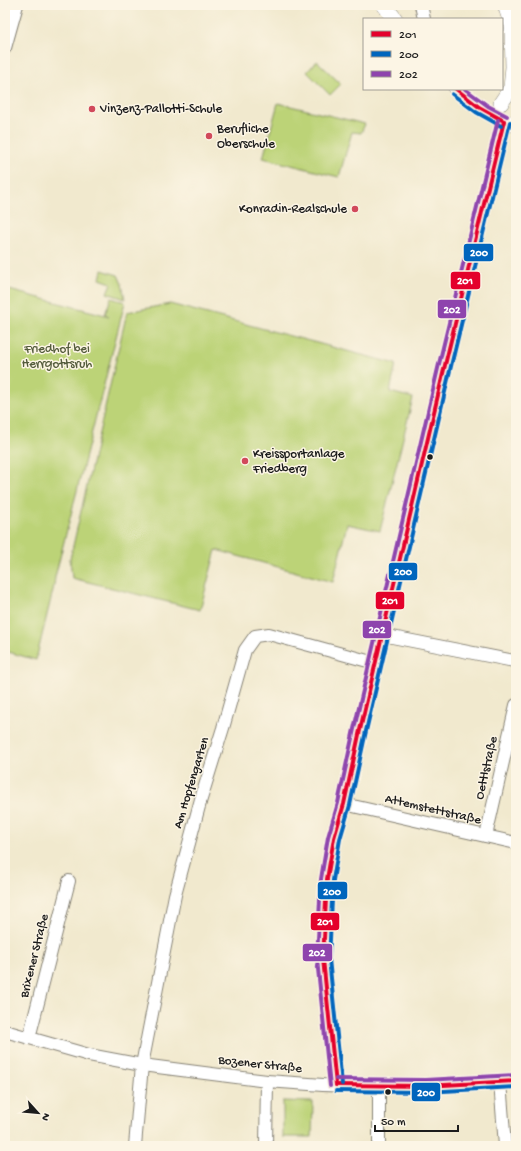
<svg xmlns="http://www.w3.org/2000/svg" width="521" height="1151" font-family="'Gochi Hand',sans-serif">
  <style>
    .green { fill: #bcd377; stroke: #6c784a }
    .lines { fill: none; stroke-linecap: round; stroke-linejoin: round }
    .minor-casing { stroke: #868275; stroke-width: 14 }
    .major-casing { stroke: #868275; stroke-width: 16 }
    .minor { stroke: #fff; stroke-width: 12 }
    .major { stroke: #fff; stroke-width: 15 }
    .bus-1-casing { stroke: #fcf5e5; stroke-width: 7 }
    .bus-2-casing { stroke: #fcf5e5; stroke-width: 7 }
    .bus-3-casing { stroke: #fcf5e5; stroke-width: 7 }
    .bus-1 { stroke: #e4002b; stroke-width: 4 }
    .bus-2 { stroke: #0065bd; stroke-width: 4 }
    .bus-3 { stroke: #8e44ad; stroke-width: 4 }
    .poi-dot { fill: #d1495b; stroke: #fcf5e5; stroke-width: 1.5 }
    .bus-dot { fill: #1c1c1c; stroke: #fcf5e5; stroke-width: 1.5 }
    .labels { text-anchor: middle; dominant-baseline: central; stroke-width: 3; stroke-linejoin: round; paint-order: stroke }
    .poi-label { font-size: 13px; fill: #1c1c1c; stroke: #fcf5e5; text-anchor: start }
    .park-label { font-size: 13px; fill: #545c3c; stroke: #fcf5e5 }
    .street-label { font-size: 13px; fill: #1c1c1c; stroke: #fcf5e5 }
    .line-badge { stroke: #fcf5e5; stroke-width: 1.5 }
    .badge-label { font-size: 11px; text-anchor: middle; font-weight: bold; fill: #fff }
  </style>
  <rect width="100%" height="100%" fill="#fcf5e5"/>
  <filter id="ink" filterUnits="userSpaceOnUse"><feTurbulence type="fractalNoise" baseFrequency=".025" numOctaves="2"/><feDisplacementMap in="SourceGraphic" scale="8" xChannelSelector="R" yChannelSelector="G"/><feConvolveMatrix kernelMatrix="1 2 1 2 8 2 1 2 1" color-interpolation-filters="sRGB"/></filter>
  <filter id="wash" filterUnits="userSpaceOnUse"><feTurbulence type="fractalNoise" baseFrequency=".012" numOctaves="4" result="noise"/><feDisplacementMap in="SourceGraphic" scale="16" xChannelSelector="R" yChannelSelector="G"/><feGaussianBlur stdDeviation="0.9" result="paint"/><feColorMatrix in="noise" values="0 0 0 0 0 0 0 0 0 0 0 0 0 0 0 0 0 1.4 0 .05"/><feComposite in="paint" operator="in"/></filter>
  <g filter="url(#wash)">
    <rect width="100%" height="100%" fill="#f1e9ce"/>
    <g class="green">
      <polygon points="317,61 341,84 330,95 307,72"/>
      <polygon points="278,103 365,124 361,133 352,132 339,177 263,158"/>
      <polygon points="102,270 118,275 122,284 125,299 107,293 111,283 100,279"/>
      <polygon points="5,289 109,316 105,314 111,298 125,302 55,577 54,586 36,660 5,651"/>
      <polygon points="170,304 396,364 390,392 413,398 380,531 347,524 333,582 216,550 200,610 72,578 70,559 127,312"/>
      <polygon points="283,1101 313,1102 312,1137 283,1137"/>
    </g>
  </g>
  <g filter="url(#ink)">
    <g class="lines">
      <defs>
        <g id="minor">
          <polyline points="421,5 424,19"/>
          <polyline points="5,48 17,5"/>
          <polyline points="382,635 514,661"/>
          <polyline points="344,804 516,843"/>
          <polyline points="486,836 516,705"/>
          <polyline points="5,1031 89,1055 142,1065 267,1081 323,1085 379,1087 448,1085 516,1081"/>
          <polyline points="29,1038 69,881"/>
          <polyline points="500,1082 505,1146"/>
          <polyline points="336,1085 323,959 327,879 334,838 344,804 360,730 408,527 445,365 504,121"/>
          <polyline points="379,1087 379,1146"/>
          <polyline points="135,1146 142,1065 175,895 201,799 223,728 245,650 255,636 269,634 375,663"/>
          <polyline points="266,1146 267,1081"/>
        </g>
        <g id="major">
          <polyline points="384,5 395,19"/>
          <polyline points="505,5 516,37"/>
          <path d="M456,89C474,104 493,119 516,125"/>
          <polyline points="501,103 511,88 513,67 512,29"/>
        </g>
      </defs>
      <use href="#minor" class="minor-casing"/>
      <use href="#major" class="major-casing"/>
      <use href="#minor" class="minor"/>
      <use href="#major" class="major"/>
      <defs>
        <g id="bus-1">
          <polyline points="456,89 479,107 504,121"/>
          <polyline points="336,1085 323,959 327,879 334,838 344,804 360,730 445,365 504,121"/>
          <polyline points="336,1085 426,1086 516,1081"/>
        </g>
        <g id="bus-2">
          <polyline points="452,94 476,112 501,126"/>
          <polyline points="342,1084 329,959 333,880 340,839 350,805 366,731 451,366 510,122"/>
          <polyline points="336,1091 426,1092 516,1087"/>
        </g>
        <g id="bus-3">
          <polyline points="465,89 488,106 507,116"/>
          <polyline points="336,1079 426,1080 516,1075"/>
          <polyline points="330,1086 317,959 321,879 328,837 338,803 354,729 439,364 498,120"/>
        </g>
      </defs>
      <use href="#bus-1" class="bus-1-casing"/>
      <use href="#bus-2" class="bus-2-casing"/>
      <use href="#bus-3" class="bus-3-casing"/>
      <use href="#bus-1" class="bus-1"/>
      <use href="#bus-2" class="bus-2"/>
      <use href="#bus-3" class="bus-3"/>
    </g>
  </g>
  <g class="poi-dot">
    <circle cx="92" cy="109" r="4"/>
    <circle cx="209" cy="136" r="4"/>
    <circle cx="355" cy="209" r="4"/>
    <circle cx="245" cy="461" r="4"/>
  </g>
  <g class="bus-dot">
    <circle cx="430" cy="457" r="3.5"/>
    <circle cx="388" cy="1092" r="3.5"/>
  </g>
  <g class="labels">
    <g class="poi-label">
      <text x="100" y="109">Vinzenz-Pallotti-Schule</text>
      <text x="217" y="129">Berufliche<tspan x="217" dy="15">Oberschule</tspan></text>
      <text x="347" y="209" text-anchor="end">Konradin-Realschule</text>
      <text x="253" y="454">Kreissportanlage<tspan x="253" dy="15">Friedberg</tspan></text>
    </g>
    <g class="park-label">
      <text x="57" y="349">Friedhof bei<tspan x="57" dy="15">Herrgottsruh</tspan></text>
    </g>
    <g class="street-label">
      <text transform="translate(487 768) rotate(-77)">Oettlstraße</text>
      <text transform="translate(192 783) rotate(-73)">Am Hopfengarten</text>
      <text transform="translate(433 810) rotate(13)">Attemstettstraße</text>
      <text transform="translate(35 956) rotate(-76)">Brixener Straße</text>
      <text transform="translate(260 1065) rotate(6)">Bozener Straße</text>
    </g>
  </g>
  <g class="line-badge">
    <rect x="463" y="243" width="31" height="19" rx="4" fill="#0065bd"/>
    <rect x="450" y="271" width="31" height="19" rx="4" fill="#e4002b"/>
    <rect x="437" y="299" width="30" height="20" rx="4" fill="#8e44ad"/>
    <rect x="388" y="562" width="30" height="19" rx="4" fill="#0065bd"/>
    <rect x="375" y="591" width="30" height="19" rx="4" fill="#e4002b"/>
    <rect x="362" y="620" width="30" height="19" rx="4" fill="#8e44ad"/>
    <rect x="317" y="881" width="31" height="19" rx="4" fill="#0065bd"/>
    <rect x="310" y="912" width="30" height="19" rx="4" fill="#e4002b"/>
    <rect x="302" y="943" width="31" height="19" rx="4" fill="#8e44ad"/>
    <rect x="411" y="1082" width="30" height="20" rx="4" fill="#0065bd"/>
  </g>
  <g class="badge-label">
    <text x="479" y="256">200</text>
    <text x="465" y="284">201</text>
    <text x="452" y="313">202</text>
    <text x="403" y="575">200</text>
    <text x="390" y="604">201</text>
    <text x="377" y="633">202</text>
    <text x="332" y="895">200</text>
    <text x="325" y="925">201</text>
    <text x="317" y="956">202</text>
    <text x="426" y="1096">200</text>
  </g>
  <rect width="521" height="1151" fill="none" stroke="#fcf5e5" stroke-width="20"/>
  <rect x="363" y="18" width="140" height="72" fill="#fcf5e5" stroke="#a29e95"/>
  <rect x="371" y="31" width="20" height="6" fill="#e4002b" stroke="#a29e95"/>
  <text x="399" y="38" font-size="12" fill="#1c1c1c">201</text>
  <rect x="371" y="51" width="20" height="6" fill="#0065bd" stroke="#a29e95"/>
  <text x="399" y="58" font-size="12" fill="#1c1c1c">200</text>
  <rect x="371" y="71" width="20" height="6" fill="#8e44ad" stroke="#a29e95"/>
  <text x="399" y="78" font-size="12" fill="#1c1c1c">202</text>
  <g transform="translate(38 1113) rotate(117)" stroke="#fcf5e5" stroke-width="3" paint-order="stroke">
  <path d="M0-3L7 15L0 10L-7 15Z" fill="#1c1c1c"/>
  <text y="-6" font-size="11" font-weight="bold" text-anchor="middle" fill="#1c1c1c">N</text>
  </g>
  <path d="M375 1125v6h83v-6" fill="none" stroke="#1c1c1c" stroke-width="2"/>
  <text x="381" y="1125" font-size="12" fill="#1c1c1c" stroke="#fcf5e5" stroke-width="3" paint-order="stroke">50 m</text>
</svg>
